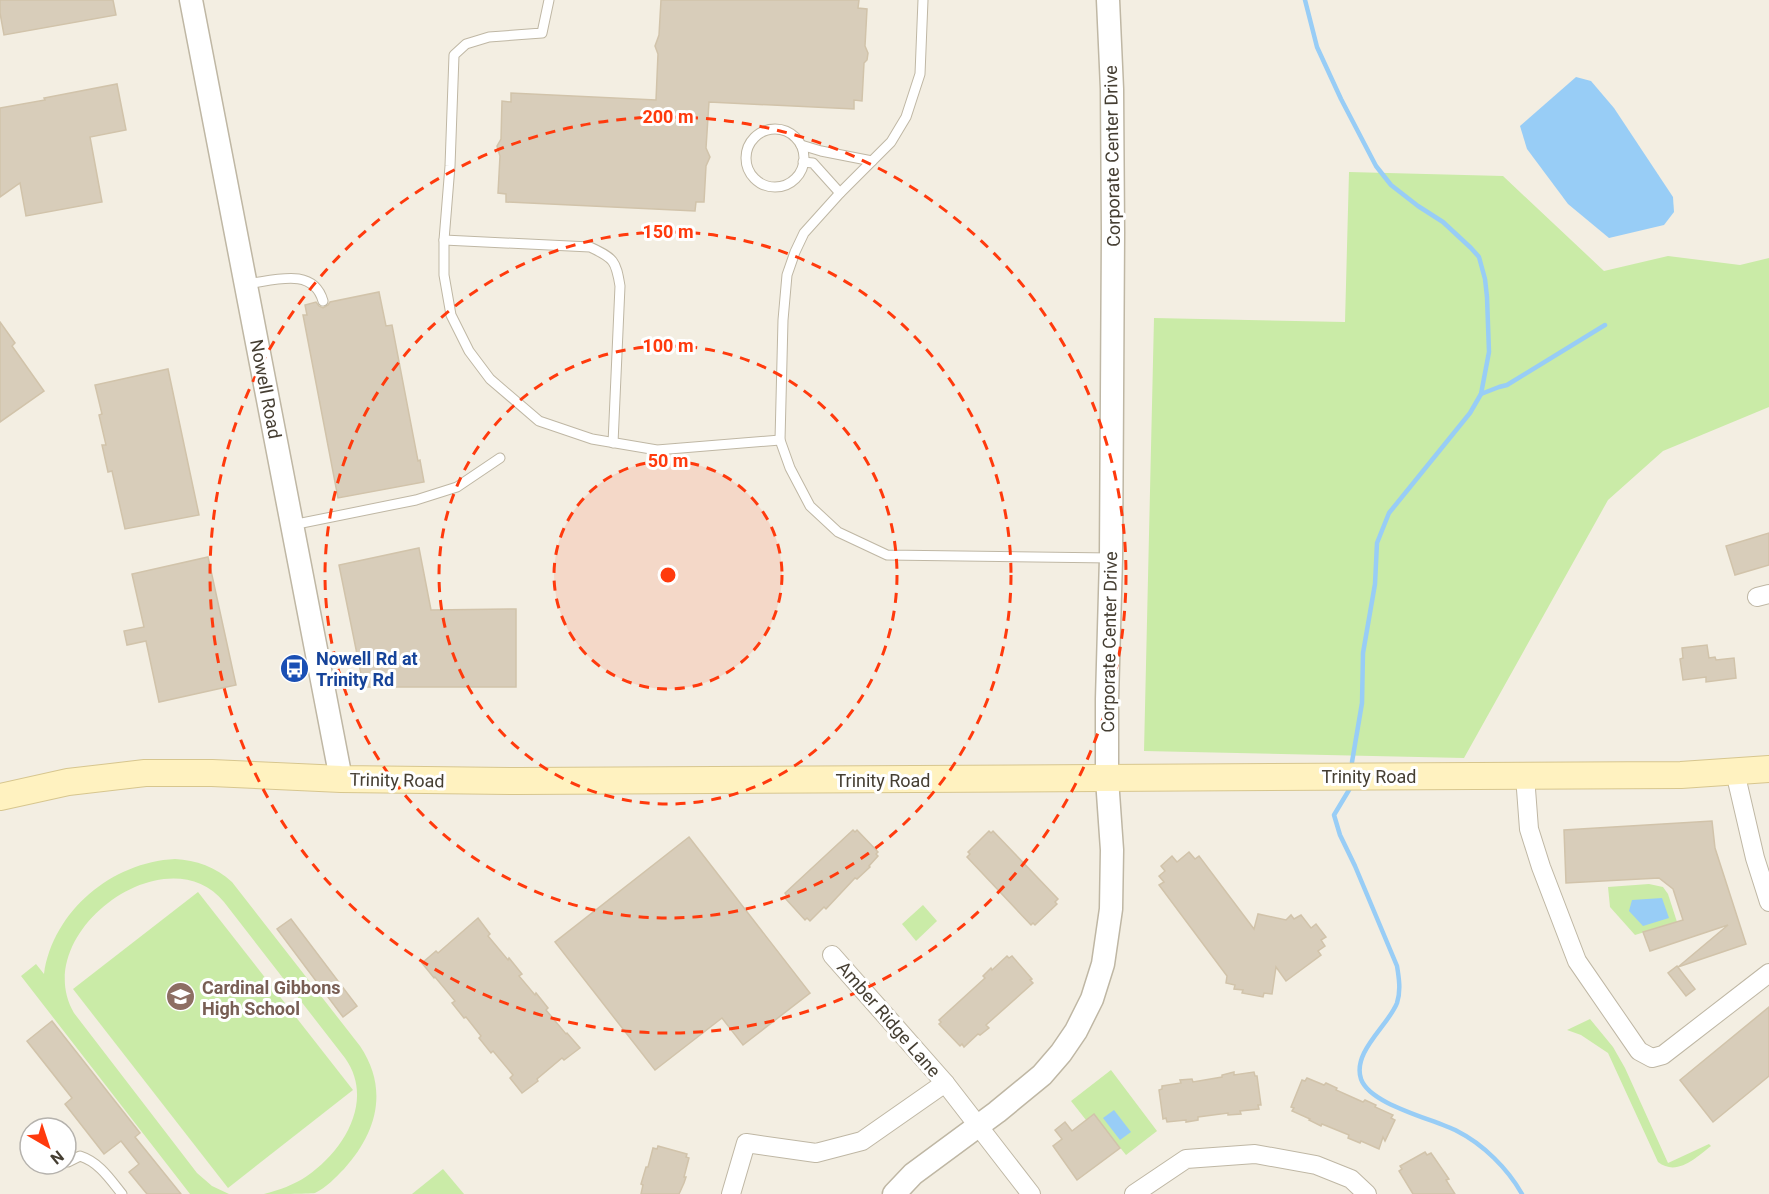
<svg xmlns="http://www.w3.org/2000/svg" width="1769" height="1194" font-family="Roboto,sans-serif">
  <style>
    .green { fill: #caeba7 }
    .water { fill: #98cdf6 }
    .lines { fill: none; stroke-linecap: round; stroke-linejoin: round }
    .stream { stroke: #98cdf6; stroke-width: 4.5 }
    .building { fill: #d8cdba; stroke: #d1c3aa; stroke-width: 1.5 }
    .service-casing { stroke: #bfb7a4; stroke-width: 11 }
    .minor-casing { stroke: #bfb7a4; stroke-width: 20 }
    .tertiary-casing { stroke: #bfb7a4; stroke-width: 25 }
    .secondary-casing { stroke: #d7c68e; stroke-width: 28 }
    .service { stroke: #fff; stroke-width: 9 }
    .minor { stroke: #fff; stroke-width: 18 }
    .tertiary { stroke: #fff; stroke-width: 22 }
    .secondary { stroke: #fff2c0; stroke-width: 26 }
    .ring { fill: none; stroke: #ff3a0d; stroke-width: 3; stroke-dasharray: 10 8 }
    .labels { text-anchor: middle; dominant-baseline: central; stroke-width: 6; stroke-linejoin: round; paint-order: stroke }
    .street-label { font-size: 18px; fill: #453e32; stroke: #fff }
    .transit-label { font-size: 18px; font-weight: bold; fill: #164399; stroke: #fff; text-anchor: start }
    .education-label { font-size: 18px; font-weight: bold; fill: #785e54; stroke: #fff; text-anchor: start }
    .centre { fill: #ff3a0d; stroke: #fff; stroke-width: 3 }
    .ring-label { font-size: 18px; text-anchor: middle; font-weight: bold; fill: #ff3a0d; stroke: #fff; stroke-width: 6; stroke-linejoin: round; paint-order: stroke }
  </style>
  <rect width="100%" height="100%" fill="#f3eee2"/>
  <g class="green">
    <polygon points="1349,172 1503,176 1604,271 1668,256 1740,265 1769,258 1769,407 1663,451 1608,500 1464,758 1144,751 1154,318 1345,322"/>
    <path d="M175,859C196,860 216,867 232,882L360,1046C389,1089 377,1133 344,1169C336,1177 326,1188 315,1193C307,1194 275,1194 264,1194C279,1190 294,1185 307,1176C344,1151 375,1100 345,1058L224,902C166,832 28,934 74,1013L197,1173L212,1186L229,1194H190L21,976L36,964L44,974C53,911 112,862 175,859Z"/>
    <polygon points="1649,884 1663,887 1668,894 1677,922 1635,935 1610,907 1608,887"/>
    <polygon points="198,892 353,1090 228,1188 73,989"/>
    <polygon points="923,905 937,921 916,941 902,924"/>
    <path d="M1590,1019L1613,1047L1625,1068L1668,1163L1709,1144L1711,1146C1697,1157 1677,1177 1658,1162L1608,1053L1581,1035L1567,1030Z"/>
    <polygon points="1111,1070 1157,1131 1126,1155 1094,1115 1086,1120 1071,1101"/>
    <polygon points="443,1169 464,1194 412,1194"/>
  </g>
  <g class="water">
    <polygon points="1576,77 1591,81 1614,108 1673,197 1674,212 1664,225 1609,238 1568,204 1527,149 1520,126"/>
    <polygon points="1662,898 1669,918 1643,926 1629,911 1632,900"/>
    <polygon points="1114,1110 1131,1132 1120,1140 1103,1118"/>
  </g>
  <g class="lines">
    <g class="stream">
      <polyline points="1305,0 1317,47 1341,99 1376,166 1391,185 1418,206 1443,222 1471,248 1479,257 1485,279 1487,297 1489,352 1481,394 1470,413 1389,513 1377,543 1375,584 1363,653 1362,703 1352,762"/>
      <polyline points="1481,394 1499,387 1507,385 1605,325"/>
      <path d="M1349,790L1334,815L1340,835L1355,866L1397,966C1399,978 1401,991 1397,1003C1388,1026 1352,1052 1361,1079C1370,1105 1434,1119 1457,1131C1483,1144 1508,1169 1522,1194"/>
    </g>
  </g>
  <g class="building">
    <polygon points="0,0 113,0 116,15 4,35 0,13"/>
    <polygon points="661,0 859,0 858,8 867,9 865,46 868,53 867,60 864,63 862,101 854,100 854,109 709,102 706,148 710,157 706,166 704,202 696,202 695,211 506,202 506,194 498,193 500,156 497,146 501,139 502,101 511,102 511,93 656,100 658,54 655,46 659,35"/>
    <polygon points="117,84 126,130 90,137 102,202 26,216 20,183 0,197 0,108 45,100 44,98"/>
    <polygon points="379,292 386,326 392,325 418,461 420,460 424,482 338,498 303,315 307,315 305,305 316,302 319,306 323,308 328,305 330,302"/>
    <polygon points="0,322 15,343 12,346 44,391 0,422"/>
    <polygon points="168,369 199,515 125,529 112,471 108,472 102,445 106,445 99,415 102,414 95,385"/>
    <polygon points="1769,533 1769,565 1735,575 1726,546"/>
    <polygon points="419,548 431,610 516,609 516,687 365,687 363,674 361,674 339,565"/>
    <polygon points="208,557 236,685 159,702 146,641 127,645 124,631 144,627 132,574"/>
    <polygon points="1707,645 1709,658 1715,657 1716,660 1734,658 1736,678 1706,682 1706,677 1683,680 1680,659 1683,658 1682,648"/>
    <polygon points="1712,821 1715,848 1746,944 1678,967 1728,925 1650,951 1643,932 1683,920 1673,889 1659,878 1566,883 1564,830"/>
    <polygon points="853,830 855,832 857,830 878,852 876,854 878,856 869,866 870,867 857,879 855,878 826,909 824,907 810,921 807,918 805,920 785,898 787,896 785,893"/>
    <polygon points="989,831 991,833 993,831 1058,899 1055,902 1057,904 1035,925 1033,923 1031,925 967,857 970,854 968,852"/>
    <polygon points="689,837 810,993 743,1045 722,1018 655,1070 555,942"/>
    <polygon points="1189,852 1195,859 1199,856 1254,929 1258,914 1286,920 1291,915 1294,919 1301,915 1311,928 1316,924 1326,937 1321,940 1325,946 1318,951 1321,955 1286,981 1276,967 1272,994 1264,993 1263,997 1242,993 1243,990 1234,989 1235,985 1226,983 1227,976 1159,885 1164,882 1159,876 1165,871 1161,866 1172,856 1177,862"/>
    <polygon points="478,918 490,934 488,936 508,960 509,958 522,974 519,976 535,995 536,993 548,1008 546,1010 566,1034 567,1033 580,1048 564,1060 562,1058 537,1079 538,1081 522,1093 510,1078 513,1075 493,1051 491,1053 479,1038 481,1036 466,1017 464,1018 452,1003 455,1001 435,977 434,978 422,963 436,951 438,953"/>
    <polygon points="291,919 357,1006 343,1017 277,929"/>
    <polygon points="1007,956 1009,958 1012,956 1032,979 1030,980 1033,983 986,1025 989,1028 980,1035 978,1034 964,1047 962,1044 960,1046 939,1024 941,1022 939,1020 985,978 983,976 991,968 992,970"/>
    <polygon points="1677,966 1695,989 1686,996 1668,973"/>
    <polygon points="1769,1007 1769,1076 1713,1122 1680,1080"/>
    <polygon points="52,1021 140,1133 135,1137 181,1194 147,1194 129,1172 139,1164 121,1141 104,1154 65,1104 72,1098 27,1041"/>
    <polygon points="1234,1072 1234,1075 1254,1072 1255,1076 1257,1076 1261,1105 1258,1105 1259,1109 1240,1111 1241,1114 1228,1115 1228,1113 1198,1117 1198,1120 1186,1122 1186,1120 1167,1122 1166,1118 1163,1119 1159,1090 1162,1089 1162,1086 1181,1083 1180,1080 1192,1079 1193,1082 1222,1077 1222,1075"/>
    <polygon points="1307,1078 1324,1085 1326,1083 1337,1088 1336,1090 1363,1102 1365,1100 1376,1105 1375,1107 1393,1115 1391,1118 1395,1120 1385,1141 1383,1137 1379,1149 1361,1141 1360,1143 1348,1138 1349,1135 1322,1124 1321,1126 1309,1120 1310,1119 1292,1111 1294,1108 1291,1107 1302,1080 1305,1081"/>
    <polygon points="1094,1114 1120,1148 1077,1180 1053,1146 1062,1139 1055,1130 1065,1122 1072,1131"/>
    <polygon points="658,1146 687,1154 686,1157 689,1158 684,1177 686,1177 684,1183 679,1194 641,1194 643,1185 641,1184 646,1167 648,1167 653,1148 657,1149"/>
    <polygon points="1425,1152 1427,1155 1431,1153 1449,1179 1446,1180 1455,1194 1413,1194 1399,1171 1402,1169 1400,1166"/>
  </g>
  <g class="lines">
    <defs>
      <g id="service">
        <polyline points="549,0 542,33 489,37 466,44 454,55 450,166 444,240 444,275 451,315 469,351 490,379 539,421 592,439 657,450 780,440"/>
        <polyline points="923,0 920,74 906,117 891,142 840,193 804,233 795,252 787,275 783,320 780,440 790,468 810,506 838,532 887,555 1111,558"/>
        <circle cx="775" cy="158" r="29"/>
        <polyline points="801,145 821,151 872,161"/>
        <polyline points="803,162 813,163 840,193"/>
        <path d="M444,240L590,247C614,258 616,261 620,286L613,443"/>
        <path d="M246,284C273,281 313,266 323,301"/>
        <polyline points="292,525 416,500 457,487 500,458"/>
        <path d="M68,1162L80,1156C99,1162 110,1179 122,1194"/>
      </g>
      <g id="minor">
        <polyline points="1757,597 1769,594"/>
        <polyline points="1735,772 1755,858 1769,902"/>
        <polyline points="1525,776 1529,829 1541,867 1577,961 1639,1051 1652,1058 1663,1055 1769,973"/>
        <polyline points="832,955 945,1083 1031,1194"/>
        <polyline points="731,1194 746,1143 816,1153 862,1141 945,1083"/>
        <polyline points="1134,1194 1186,1159 1255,1154 1316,1165 1351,1179 1367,1194"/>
      </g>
      <g id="tertiary">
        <polyline points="191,0 341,779"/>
        <polyline points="894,1194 913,1174 997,1112 1042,1075 1061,1053 1076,1031 1092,999 1103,964 1111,909 1112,850 1107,779 1107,699 1111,558 1113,233 1112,89 1108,0"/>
      </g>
      <polyline id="secondary" points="0,797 68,782 145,773 212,773 341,779 518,781 1681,775 1769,769"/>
    </defs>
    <use href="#service" class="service-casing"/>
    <use href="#minor" class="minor-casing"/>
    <use href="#tertiary" class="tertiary-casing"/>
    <use href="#secondary" class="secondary-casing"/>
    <use href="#service" class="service"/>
    <use href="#minor" class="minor"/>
    <use href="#tertiary" class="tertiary"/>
    <use href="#secondary" class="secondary"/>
  </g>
  <circle cx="668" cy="575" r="114" fill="#ff3a0d" fill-opacity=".12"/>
  <g class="ring">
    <circle cx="668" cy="575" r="114"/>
    <circle cx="668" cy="575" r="229"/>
    <circle cx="668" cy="575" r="343"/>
    <circle cx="668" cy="575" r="458"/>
  </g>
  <defs>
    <symbol id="bus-disc" viewBox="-11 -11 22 22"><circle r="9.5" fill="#1a4fb4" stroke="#fff"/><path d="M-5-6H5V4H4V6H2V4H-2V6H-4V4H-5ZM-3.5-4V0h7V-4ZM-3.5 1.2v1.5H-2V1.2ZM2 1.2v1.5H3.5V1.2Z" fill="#fff"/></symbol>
    <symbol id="school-disc" viewBox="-11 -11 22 22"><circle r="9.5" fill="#8d6e63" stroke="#fff"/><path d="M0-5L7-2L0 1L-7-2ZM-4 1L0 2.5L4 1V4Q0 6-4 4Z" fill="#fff"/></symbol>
  </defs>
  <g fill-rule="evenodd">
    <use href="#bus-disc" x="278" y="652" width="33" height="33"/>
    <use href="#school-disc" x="164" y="980" width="33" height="33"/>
  </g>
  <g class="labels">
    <g class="street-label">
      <text transform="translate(1112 156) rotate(-91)">Corporate Center Drive</text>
      <text transform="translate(266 389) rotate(79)">Nowell Road</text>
      <text transform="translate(1109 642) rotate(-89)">Corporate Center Drive</text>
      <text x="1369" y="776">Trinity Road</text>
      <text transform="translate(397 780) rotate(1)">Trinity Road</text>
      <text x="883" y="780">Trinity Road</text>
      <text transform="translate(889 1019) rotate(49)">Amber Ridge Lane</text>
    </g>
    <g class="transit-label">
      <text x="316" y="658">Nowell Rd at<tspan x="316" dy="21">Trinity Rd</tspan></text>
    </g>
    <g class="education-label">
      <text x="202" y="987">Cardinal Gibbons<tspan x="202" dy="21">High School</tspan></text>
    </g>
  </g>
  <circle cx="668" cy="575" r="9" class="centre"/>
  <g class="ring-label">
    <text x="668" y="123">200 m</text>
    <text x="668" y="238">150 m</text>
    <text x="668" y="352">100 m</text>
    <text x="668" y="467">50 m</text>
  </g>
  <g transform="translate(48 1146) rotate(141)"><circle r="28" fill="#ffffff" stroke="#b5b2ad" stroke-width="1.5"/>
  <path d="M0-4.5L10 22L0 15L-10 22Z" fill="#ff3a0d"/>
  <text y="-9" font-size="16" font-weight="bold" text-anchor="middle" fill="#453e32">N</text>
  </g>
</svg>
